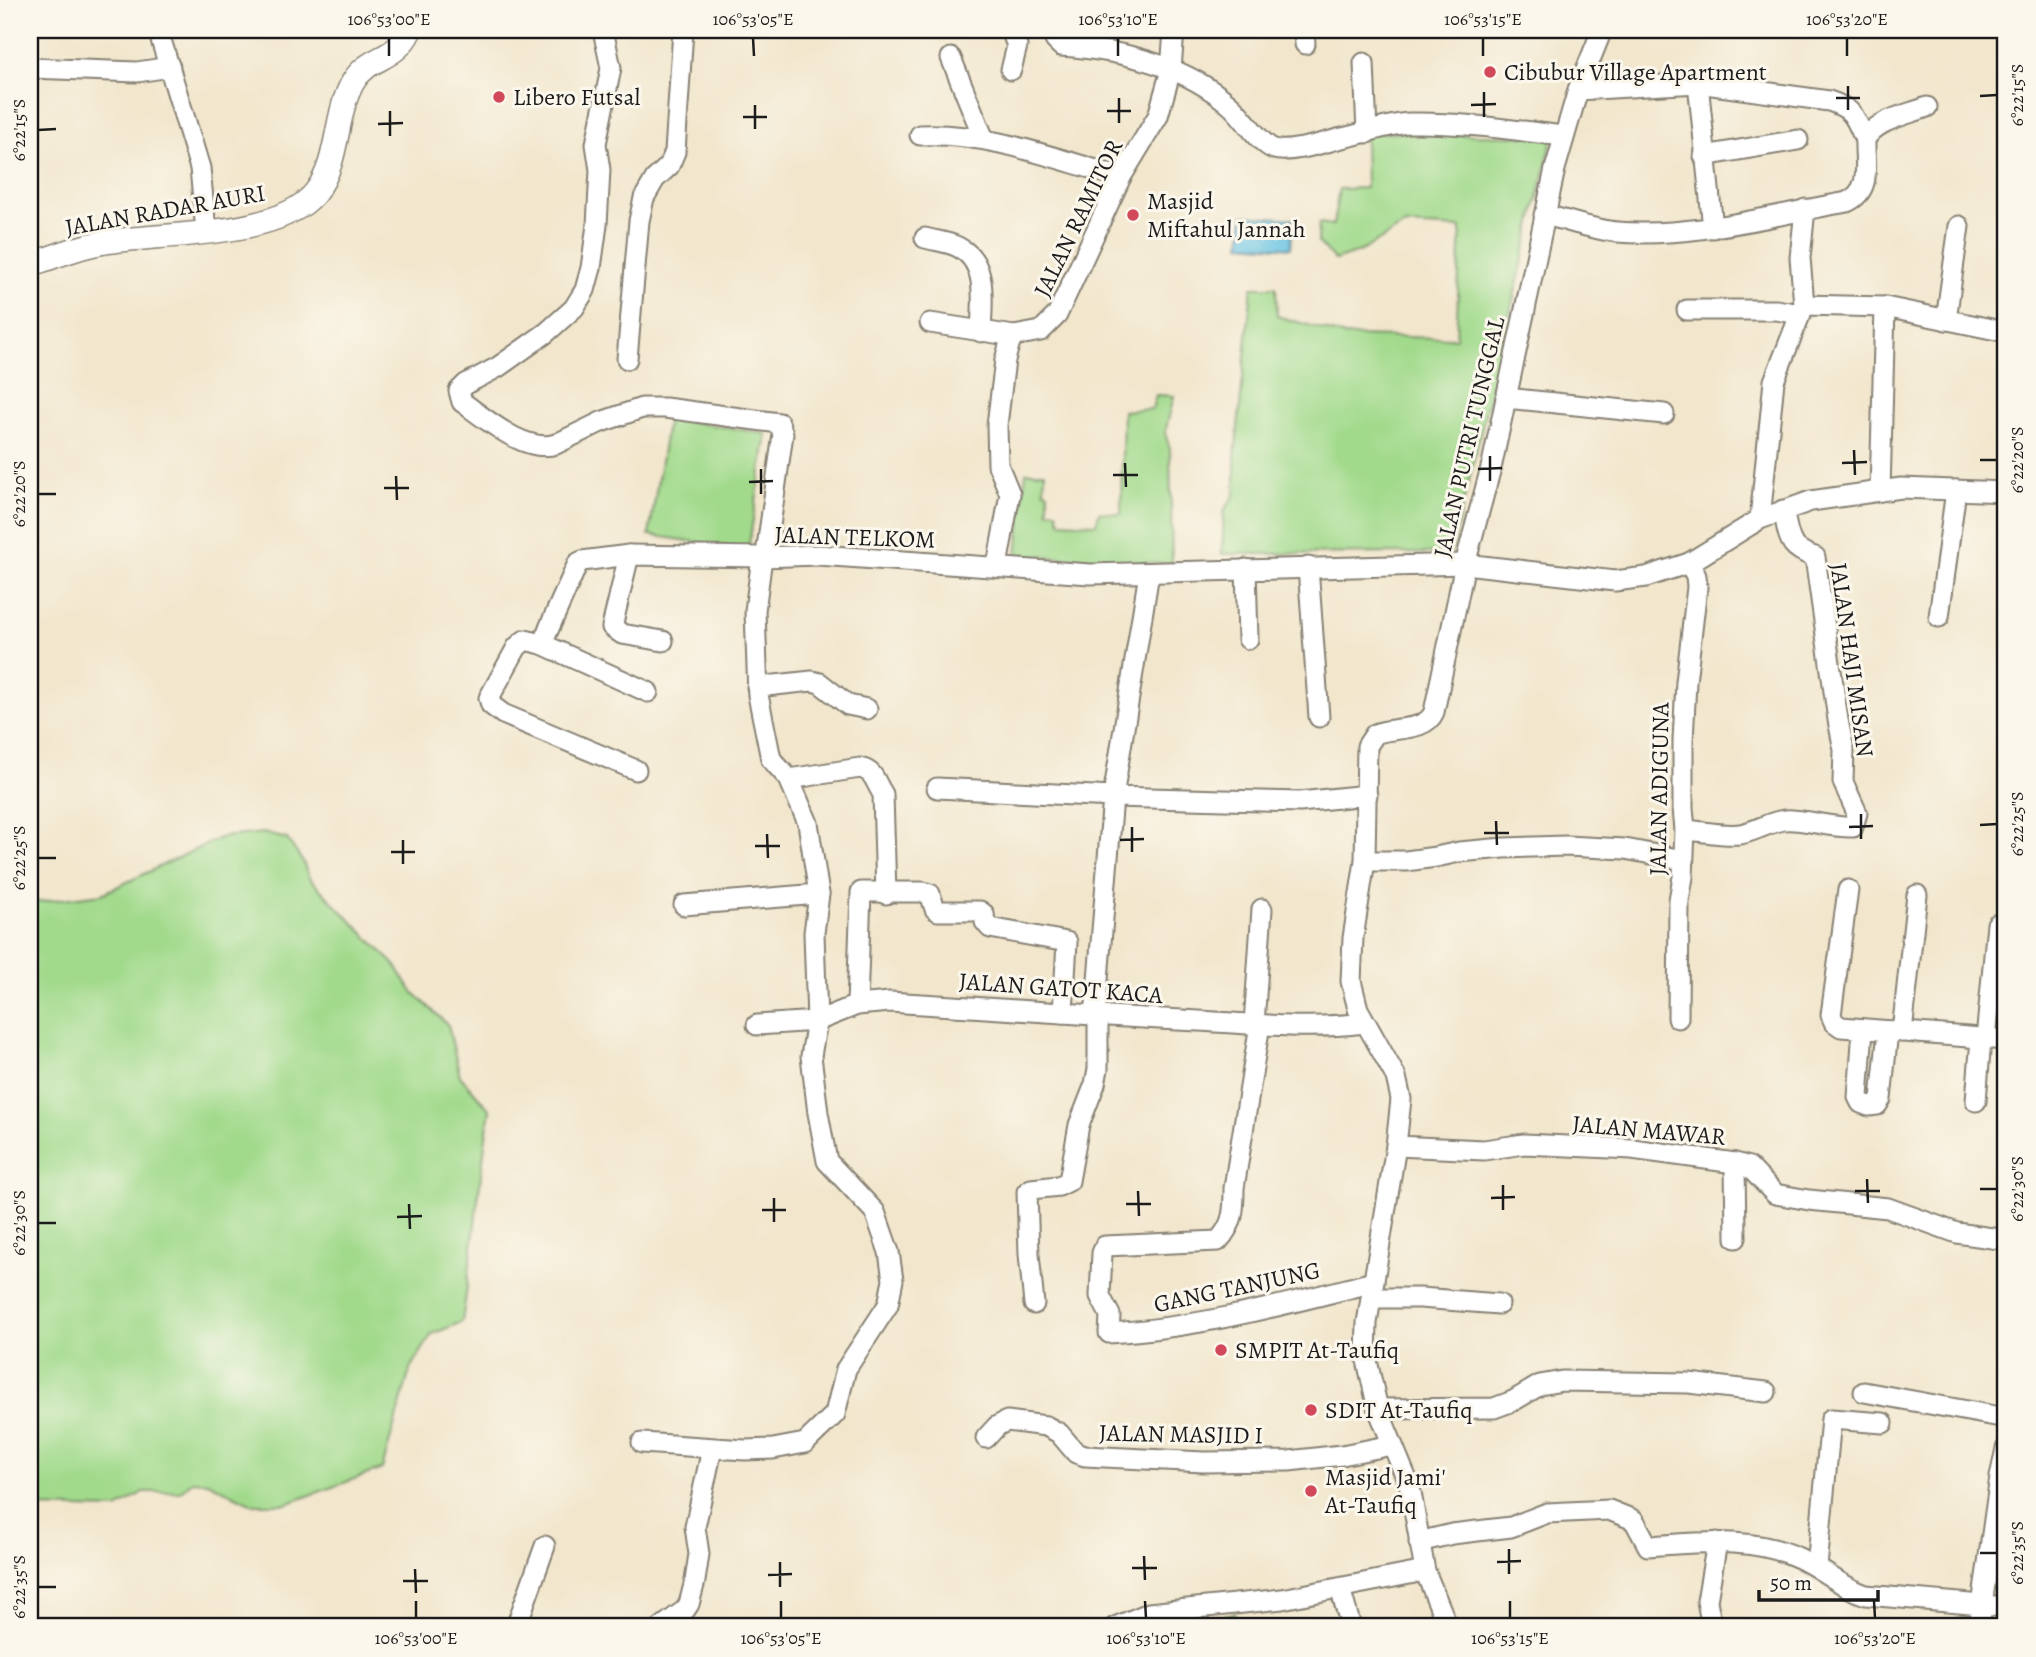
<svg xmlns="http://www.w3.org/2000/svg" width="2036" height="1657" font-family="Alegreya,serif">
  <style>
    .green { fill: #a2da8c; stroke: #5f7b54; stroke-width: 2 }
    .water { fill: #65c2e3; stroke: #406f80; stroke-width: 2 }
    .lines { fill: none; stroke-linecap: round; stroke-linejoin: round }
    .minor-casing { stroke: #878174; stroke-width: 23 }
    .major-casing { stroke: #878174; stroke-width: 26 }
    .minor { stroke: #fff; stroke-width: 19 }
    .major { stroke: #fff; stroke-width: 23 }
    .ticks { fill: none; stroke: #1c1c1c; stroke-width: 2.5 }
    .poi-dot { fill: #d1495b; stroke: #fbf7ec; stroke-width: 2.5 }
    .labels { text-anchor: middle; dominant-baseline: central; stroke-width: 6; stroke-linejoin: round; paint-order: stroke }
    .poi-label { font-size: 24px; fill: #1c1c1c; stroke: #fbf7ec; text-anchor: start }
    .street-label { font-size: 24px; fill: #1c1c1c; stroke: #fbf7ec }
    .neatline { fill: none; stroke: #1c1c1c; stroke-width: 2.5 }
    .ticks-label { font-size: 18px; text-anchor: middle; fill: #1c1c1c }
  </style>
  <rect width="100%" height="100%" fill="#fbf7ec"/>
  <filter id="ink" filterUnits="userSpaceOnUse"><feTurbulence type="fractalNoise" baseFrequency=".0143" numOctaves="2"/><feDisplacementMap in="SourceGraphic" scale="14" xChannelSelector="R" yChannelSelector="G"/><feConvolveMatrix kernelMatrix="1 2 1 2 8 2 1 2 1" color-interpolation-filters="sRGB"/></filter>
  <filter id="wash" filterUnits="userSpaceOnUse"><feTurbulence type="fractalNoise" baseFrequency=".00686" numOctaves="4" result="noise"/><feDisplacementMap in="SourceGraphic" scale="28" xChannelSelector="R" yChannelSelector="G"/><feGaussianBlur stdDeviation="1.57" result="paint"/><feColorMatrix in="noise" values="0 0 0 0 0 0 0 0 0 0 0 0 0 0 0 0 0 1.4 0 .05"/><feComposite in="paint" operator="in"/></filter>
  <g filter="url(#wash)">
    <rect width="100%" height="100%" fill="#f2e6cc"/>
    <g class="green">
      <polygon points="1365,132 1553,137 1451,553 1222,554 1224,511 1235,494 1235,457 1252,287 1276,287 1277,316 1345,336 1456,338 1461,228 1405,225 1361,251 1335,260 1318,242 1319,223 1333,225 1339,189 1366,188"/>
      <polygon points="1156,395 1174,396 1165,433 1170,449 1172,564 1017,555 1026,472 1045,472 1044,490 1048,493 1048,511 1057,511 1060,522 1096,524 1099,512 1121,514 1123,411 1152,409"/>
      <polygon points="668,418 767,434 748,550 649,535"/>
      <path d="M263,833L287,839L303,862L309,878L395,965L413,992L448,1025L460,1076L490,1110C479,1180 473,1251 462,1322L432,1334L410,1370L382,1469L286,1504H252L208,1482L192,1481L180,1492H143L117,1509L30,1507V903L102,894L222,837Z"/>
      <polygon points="1234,1613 1239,1627 1182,1627 1181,1625"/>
    </g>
    <polygon class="water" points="1244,215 1293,219 1291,248 1241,244"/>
  </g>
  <g filter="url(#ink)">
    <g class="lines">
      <defs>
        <g id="minor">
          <polyline points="158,30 200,168 206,231"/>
          <path d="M603,30L611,68L596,144L600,170L597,225L591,268L585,290L574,308L546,333L498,367L466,384L459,391L462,402C486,419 526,454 556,444L601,422L642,408H665L779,423L783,434L767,547L768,557"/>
          <path d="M1052,30L1055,40L1061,46C1119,50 1184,65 1229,104C1243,115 1259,144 1274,149C1290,154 1325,142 1342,138C1364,134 1388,124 1410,123C1461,122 1513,130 1564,136"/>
          <polyline points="1304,30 1305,44"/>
          <polyline points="951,58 984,139"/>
          <polyline points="1364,63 1367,133"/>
          <polyline points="30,68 137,72 170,67"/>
          <polyline points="1011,70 1017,46 1011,30"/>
          <polyline points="1698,83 1713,228"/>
          <path d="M1578,90L1698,83L1829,101C1854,109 1855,117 1865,140"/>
          <path d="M920,135C988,132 1055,159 1121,177"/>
          <polyline points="1704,156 1798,140"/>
          <path d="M1544,215C1568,220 1593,230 1617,232C1695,238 1771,215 1847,202C1873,190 1864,163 1865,140C1875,120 1907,115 1927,107"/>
          <path d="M925,238C936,241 948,242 958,247C989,262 982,303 981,332"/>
          <polyline points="1804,305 1885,307 2006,332"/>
          <polyline points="1687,310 1776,310 1801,314"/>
          <polyline points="1946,320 1959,226"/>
          <polyline points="930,323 1014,336"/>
          <polyline points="627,359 639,221 644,198 655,179 669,166 675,152 683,30"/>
          <polyline points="1506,398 1664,414"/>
          <polyline points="1880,491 1885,307"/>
          <polyline points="1760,519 1774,381 1804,305 1800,258 1805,209"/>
          <polyline points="629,555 612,627 622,634 663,641"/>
          <polyline points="997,566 1010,494 998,465 997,425 1005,360 1010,342 1014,336 1041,331 1057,315 1121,177 1158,116 1171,70 1174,30"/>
          <polyline points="1308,567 1319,717"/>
          <polyline points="1246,569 1248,639"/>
          <polyline points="1149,573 1113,797 1300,802 1367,795"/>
          <polyline points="1939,617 1956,490"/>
          <polyline points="542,644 578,563 582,561 629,555 762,557"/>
          <polyline points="757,687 812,681 820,683 848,705 867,709"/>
          <polyline points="636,770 503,714 491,705 489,698 517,647 525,640 542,644 648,692"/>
          <path d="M789,779L860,768C875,771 875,783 883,794L886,894"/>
          <polyline points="937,788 1113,797 1095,1016"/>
          <path d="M1685,830C1703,831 1723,836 1740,834C1759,831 1774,818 1793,820C1813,821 1833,828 1853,827L1857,813L1843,782L1844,750L1838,720L1815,557C1786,547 1790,538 1783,510"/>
          <polyline points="1365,861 1406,861 1436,857 1459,852 1504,848 1566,846 1625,849 1683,860"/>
          <polyline points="1848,890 1831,1015 1834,1022 1841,1027 2006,1040"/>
          <polyline points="684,905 819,894"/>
          <polyline points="857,1005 861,892 923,892 930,894 935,909 938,911 980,911 984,914 985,922 990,928 1067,942 1063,1013"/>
          <polyline points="1678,1018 1679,900 1683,877 1685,830 1683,808 1683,741 1686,682 1697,587 1696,576 1689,563"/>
          <polyline points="1254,1024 1262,909"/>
          <path d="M1260,1024L1234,1188C1234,1210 1234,1224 1218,1241L1105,1246L1102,1253L1100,1296L1110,1315L1109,1333C1199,1328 1286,1304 1374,1282"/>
          <path d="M757,1025L817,1021L857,1005L890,1002C993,1008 1095,1016 1199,1021C1253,1024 1309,1030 1364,1023"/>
          <polyline points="1863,1029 1858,1097 1861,1103 1869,1106 1877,1105 1881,1099 1888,1031"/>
          <polyline points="1902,1032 1917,895"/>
          <polyline points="1986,1039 1997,924"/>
          <polyline points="1976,1101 1981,1038"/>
          <polyline points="1396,1146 1484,1150 1524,1144 1632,1149 1735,1163 1749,1167 1775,1194 1809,1200 1888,1208 1957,1233 2006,1240"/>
          <polyline points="1735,1163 1736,1238"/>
          <polyline points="1371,1298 1420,1298 1499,1304"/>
          <polyline points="1034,1304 1029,1254 1027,1192 1031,1189 1059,1186 1069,1181 1079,1125 1095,1084 1098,1069 1098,1016"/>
          <polyline points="1864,1392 2006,1418"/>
          <polyline points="1378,1409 1494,1408 1513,1401 1540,1385 1562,1381 1689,1383 1766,1392"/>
          <polyline points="986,1438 997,1426 1007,1421 1046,1426 1059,1433 1076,1453 1085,1456 1204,1462 1289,1461 1342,1455 1392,1445"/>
          <polyline points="642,1443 745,1450 773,1449 805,1443 835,1414 846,1369 888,1305 893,1280 889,1252 875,1212 827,1161 818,1113 811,1056 817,1021 814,933 819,894 808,823 789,779 771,759 758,695 755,611 762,557 818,555 1090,574 1465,564 1615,581 1646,577 1689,563 1760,519 1811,501 1901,488 2006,492"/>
          <path d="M1419,1542L1452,1534L1511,1527L1547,1513L1609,1510L1634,1520L1648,1546C1697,1543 1752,1536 1799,1558C1823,1569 1841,1587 1866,1595L2006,1607"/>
          <polyline points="1817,1567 1831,1419 1883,1423"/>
          <polyline points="1340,1588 1351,1627"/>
          <polyline points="516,1627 545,1546"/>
          <polyline points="662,1627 685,1610 689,1604 695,1581 699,1554 695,1527 712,1449"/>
          <polyline points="1115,1627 1149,1613 1282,1599 1425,1571"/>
          <path d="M1448,1627L1425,1571L1410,1487L1378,1409L1366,1356L1367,1323L1396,1146L1401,1099L1396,1077L1358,1009L1351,981L1353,938L1365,861L1367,746L1375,734C1393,726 1425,733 1434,712L1465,564L1492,464L1555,169L1578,90L1602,30"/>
          <polyline points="1712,1627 1707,1601 1717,1542"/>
          <polyline points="1979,1627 2000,1477 2006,1449"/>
        </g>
        <path id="major" d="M30,265C55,256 80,246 106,242C161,233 279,238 315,193C340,162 334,115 353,82C369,55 395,62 410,30"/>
      </defs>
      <use href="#minor" class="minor-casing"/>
      <use href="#major" class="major-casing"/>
      <use href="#minor" class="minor"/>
      <use href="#major" class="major"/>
    </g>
  </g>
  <path class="ticks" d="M389,38V56M753,38L754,56M1118,38V56M1483,38V56M1847,38V56M1848,86V110M1484,92V117M1980,96L1997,95M1119,98V123M1836,98H1860M755,105V129M1471,105L1496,104M390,111V136M1107,111H1131M743,117H767M378,124L403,123M38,130L56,129M1854,450L1855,475M1490,456V481M1980,460H1997M1125,463L1126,487M1842,463L1867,462M761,469V494M1478,469L1502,468M1113,475H1138M396,476L397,500M749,482L773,481M384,488H409M38,494H56M1861,814V839M1496,821L1497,845M1980,825L1997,824M1132,827V852M1849,827L1873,826M1484,833H1509M767,834L768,858M403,840V864M1120,840L1144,839M755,846H780M391,852H415M38,858H56M1867,1179L1868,1203M1503,1185V1210M1980,1189H1997M1138,1191L1139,1216M1855,1191H1880M774,1198V1222M1491,1198L1515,1197M409,1204L410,1229M1126,1204H1151M762,1210H786M397,1217L422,1216M38,1223H56M1509,1549V1574M1980,1553H1997M1144,1556L1145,1580M780,1562V1587M1497,1562L1521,1561M1132,1568H1157M415,1569L416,1593M768,1575L792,1574M403,1581H428M38,1587H56M416,1601V1618M781,1601V1618M1145,1601L1146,1618M1510,1601V1618M1874,1601L1875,1618"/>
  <g class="poi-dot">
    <circle cx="1490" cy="72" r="7"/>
    <circle cx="499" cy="97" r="7"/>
    <circle cx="1133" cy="215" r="7"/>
    <circle cx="1221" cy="1350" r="7"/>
    <circle cx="1311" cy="1410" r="7"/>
    <circle cx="1311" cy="1491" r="7"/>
  </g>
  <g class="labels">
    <g class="poi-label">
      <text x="1504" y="72">Cibubur Village Apartment</text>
      <text x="513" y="97">Libero Futsal</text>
      <text x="1147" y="201">Masjid<tspan x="1147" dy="28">Miftahul Jannah</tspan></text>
      <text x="1235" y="1350">SMPIT At-Taufiq</text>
      <text x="1325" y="1410">SDIT At-Taufiq</text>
      <text x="1325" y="1477">Masjid Jami'<tspan x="1325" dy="28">At-Taufiq</tspan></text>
    </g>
    <g class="street-label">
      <text transform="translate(165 210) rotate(-10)">JALAN RADAR AURI</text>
      <text transform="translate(1078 218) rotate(-64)">JALAN RAMITOR</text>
      <text transform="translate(1469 437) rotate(-77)">JALAN PUTRI TUNGGAL</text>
      <text transform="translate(855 537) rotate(2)">JALAN TELKOM</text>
      <text transform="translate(1852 660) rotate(82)">JALAN HAJI MISAN</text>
      <text transform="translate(1659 789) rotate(-89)">JALAN ADIGUNA</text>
      <text transform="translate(1061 988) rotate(4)">JALAN GATOT KACA</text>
      <text transform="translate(1649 1130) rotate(5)">JALAN MAWAR</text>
      <text transform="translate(1237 1287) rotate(-12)">GANG TANJUNG</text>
      <text transform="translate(1181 1434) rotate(1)">JALAN MASJID I</text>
    </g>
  </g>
  <rect width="2036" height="1657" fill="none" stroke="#fbf7ec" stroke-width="77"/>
  <path d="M1759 1590v10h119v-10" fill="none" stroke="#1c1c1c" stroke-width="3.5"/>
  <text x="1770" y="1590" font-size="21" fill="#1c1c1c" stroke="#fbf7ec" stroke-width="5" paint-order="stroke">50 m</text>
  <rect x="38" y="38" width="1959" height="1580" class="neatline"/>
  <g class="ticks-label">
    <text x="389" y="25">106°53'00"E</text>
    <text x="753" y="25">106°53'05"E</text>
    <text x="1118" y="25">106°53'10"E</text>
    <text x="1483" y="25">106°53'15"E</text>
    <text x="1847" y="25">106°53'20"E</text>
    <text transform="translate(2017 95) rotate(-90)" y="6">6°22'15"S</text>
    <text transform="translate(19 130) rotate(-90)" y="6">6°22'15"S</text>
    <text transform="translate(2017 460) rotate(-90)" y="6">6°22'20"S</text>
    <text transform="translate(19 494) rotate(-90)" y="6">6°22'20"S</text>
    <text transform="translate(2017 824) rotate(-90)" y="6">6°22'25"S</text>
    <text transform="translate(19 858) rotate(-90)" y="6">6°22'25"S</text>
    <text transform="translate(2017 1189) rotate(-90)" y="6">6°22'30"S</text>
    <text transform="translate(19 1223) rotate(-90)" y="6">6°22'30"S</text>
    <text transform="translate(2017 1553) rotate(-90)" y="6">6°22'35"S</text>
    <text transform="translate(19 1587) rotate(-90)" y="6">6°22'35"S</text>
    <text x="416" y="1644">106°53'00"E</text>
    <text x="781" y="1644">106°53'05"E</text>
    <text x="1146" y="1644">106°53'10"E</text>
    <text x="1510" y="1644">106°53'15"E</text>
    <text x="1875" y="1644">106°53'20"E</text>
  </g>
</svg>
